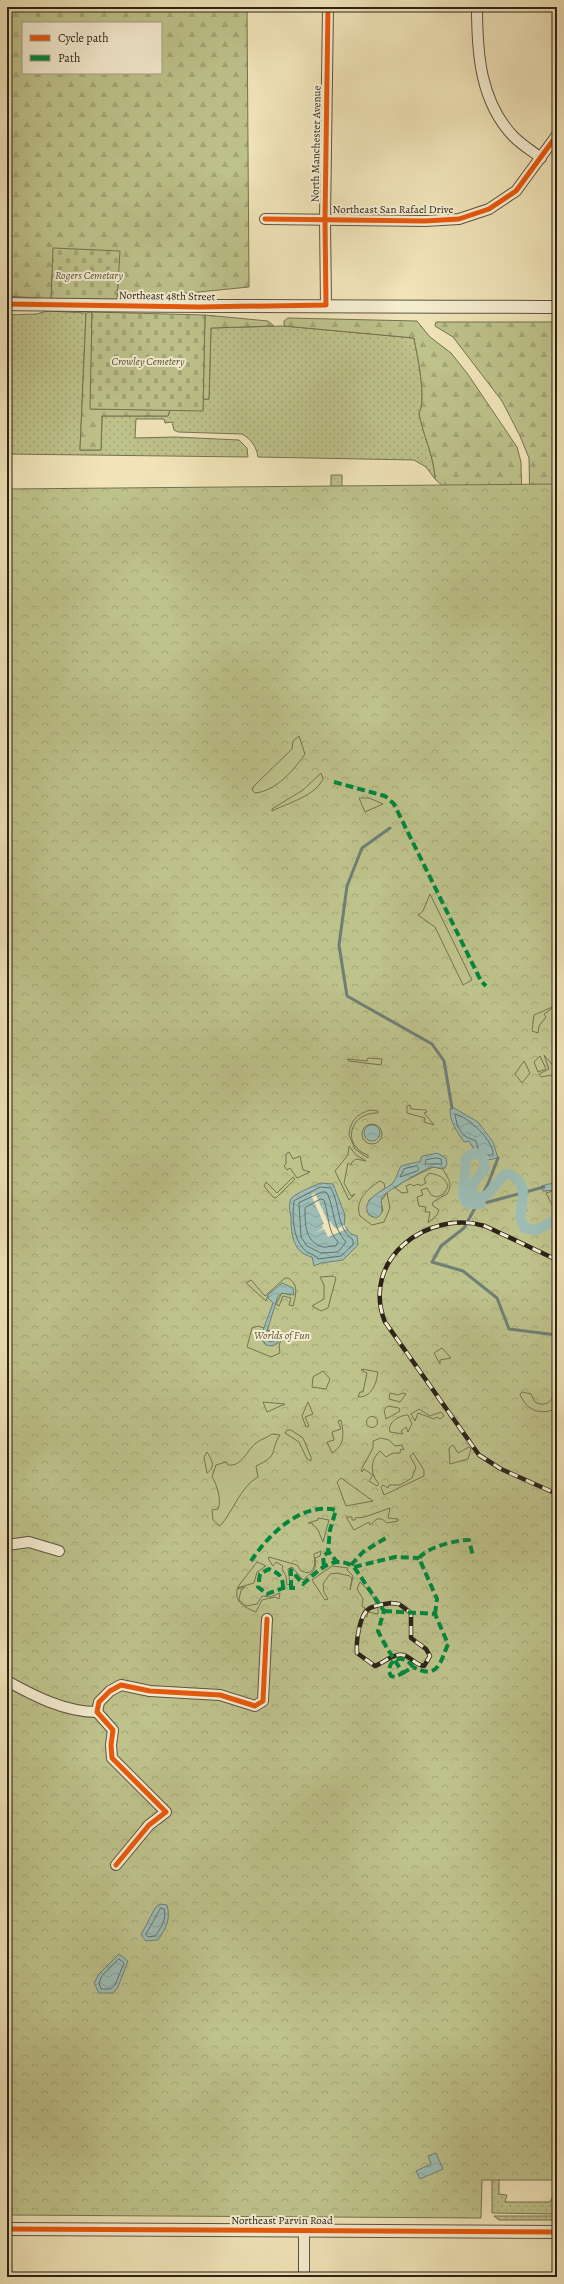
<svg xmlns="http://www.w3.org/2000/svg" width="564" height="2284" font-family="Alegreya,serif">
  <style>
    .grass { fill: url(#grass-dots); stroke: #757252 }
    .forest { fill: url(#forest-firs); stroke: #757252; fill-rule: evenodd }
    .cemetery { fill: url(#cemetery-stones); stroke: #757252 }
    .park { fill: url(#park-crowns); stroke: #757252 }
    .garden { fill: #bec28b; stroke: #757252 }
    .water { fill: url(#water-waves); stroke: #6f7f77 }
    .pier { fill: #f0e4b8 }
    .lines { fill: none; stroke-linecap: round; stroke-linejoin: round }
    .shore { stroke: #647068; stroke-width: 1 }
    .stream { stroke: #6f7f77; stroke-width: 3 }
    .canal { stroke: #9cbdb6; stroke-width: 10 }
    .minor-casing { stroke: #5d5341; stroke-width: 12 }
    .tertiary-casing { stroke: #5d5341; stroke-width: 14 }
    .minor { stroke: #f5edd1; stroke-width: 10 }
    .tertiary { stroke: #f5edd1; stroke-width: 12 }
    .rail-casing { stroke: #2c2319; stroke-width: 4.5 }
    .rail { stroke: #f5edd1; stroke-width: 3; stroke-dasharray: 9; stroke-linecap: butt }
    .quiet { stroke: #00873e; stroke-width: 4; stroke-dasharray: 8 4; stroke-linecap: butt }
    .cycleway-casing { stroke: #f5edd1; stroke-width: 8 }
    .cycleway { stroke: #e8590c; stroke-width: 5 }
    .labels { text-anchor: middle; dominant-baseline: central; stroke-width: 4; stroke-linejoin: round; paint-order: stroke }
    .street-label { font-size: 11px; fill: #2c2319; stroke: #f5edd1 }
    .park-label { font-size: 11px; font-style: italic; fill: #58533b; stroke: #f5edd1 }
  </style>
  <defs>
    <pattern id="grass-dots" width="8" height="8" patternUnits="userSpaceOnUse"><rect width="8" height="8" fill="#bec28b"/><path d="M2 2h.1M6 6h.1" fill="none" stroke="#a3a677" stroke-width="1.8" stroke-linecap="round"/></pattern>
    <pattern id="forest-firs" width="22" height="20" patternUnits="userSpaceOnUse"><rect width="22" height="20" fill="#bec28b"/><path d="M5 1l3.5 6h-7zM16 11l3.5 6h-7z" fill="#a3a677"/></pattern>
    <pattern id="cemetery-stones" width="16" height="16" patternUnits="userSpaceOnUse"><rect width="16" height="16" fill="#bec28b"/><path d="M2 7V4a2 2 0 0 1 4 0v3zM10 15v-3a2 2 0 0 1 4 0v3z" fill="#a3a677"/></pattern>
    <pattern id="park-crowns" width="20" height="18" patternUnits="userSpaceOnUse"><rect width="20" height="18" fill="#bec28b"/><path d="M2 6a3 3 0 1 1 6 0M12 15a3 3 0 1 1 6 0" fill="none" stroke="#a3a677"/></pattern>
    <pattern id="water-waves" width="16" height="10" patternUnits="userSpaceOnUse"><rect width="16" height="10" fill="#9cbdb6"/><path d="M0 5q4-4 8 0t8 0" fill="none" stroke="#87a29c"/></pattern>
  </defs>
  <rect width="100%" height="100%" fill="#f0e4b8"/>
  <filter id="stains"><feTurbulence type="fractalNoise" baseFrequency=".005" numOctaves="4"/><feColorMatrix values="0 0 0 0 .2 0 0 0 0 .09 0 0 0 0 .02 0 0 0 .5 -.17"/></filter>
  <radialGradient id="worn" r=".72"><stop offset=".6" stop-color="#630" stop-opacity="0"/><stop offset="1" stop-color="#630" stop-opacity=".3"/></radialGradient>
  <g class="grass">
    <path d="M47,311L86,313L80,450H101L102,416H168L170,410H203V399H209L211,328L284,326L414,338C417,355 427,399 419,413C423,436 434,455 435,479L426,467L414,460L258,457C256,446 252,440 242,434L178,432L174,430L172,422L165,423L164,419H136L135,438L175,437L239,440L247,448L248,457L7,454V315L37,314Z"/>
    <polygon points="331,475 342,475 342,493 331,492"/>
    <polygon points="499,2160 499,2194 507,2195 505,2202 550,2202 553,2196 557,2195 557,2214 492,2213 492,2162"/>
    <polygon points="494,2216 557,2216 557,2220 499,2220"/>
  </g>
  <g class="forest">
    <path d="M7,7H247L249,287L117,300L54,248L51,299L7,296ZM23,23H161V73H23Z"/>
    <polygon points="92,312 91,409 170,410 168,416 102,416 101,450 80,450 86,313"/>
    <polygon points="205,315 268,321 274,326 211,328 209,399 203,399"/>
    <path d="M288,318L417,321L430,337L451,353L467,373L517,447L521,462L522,505L448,491L435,479C434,455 423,436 419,413C427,399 417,355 414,338L284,326V321Z"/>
    <polygon points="436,322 557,322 557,509 530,507 529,458 520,436 502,401 453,337 435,326"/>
  </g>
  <g class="cemetery">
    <polygon points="53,248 120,251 117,300 51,299"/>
    <polygon points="92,312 205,315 203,411 90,409"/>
  </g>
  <polygon class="park" points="557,484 557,2180 482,2180 481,2218 7,2215 7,489"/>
  <g class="garden">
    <path d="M299,736L305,754C294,770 276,791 255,793L252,790L254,786L292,749L293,741Z"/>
    <path d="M321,773L323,779C315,796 288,803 272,811V809L303,790Z"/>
    <polygon points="359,798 369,798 383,804 365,812"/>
    <polygon points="430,894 472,980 463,985 435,927 418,915 423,911"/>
    <polygon points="557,1005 544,1014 546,1017 539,1026 538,1033 532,1031 534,1015"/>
    <polygon points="544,1055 557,1070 557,1074 541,1077 539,1074 549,1069"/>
    <polygon points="540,1056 546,1069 538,1072 534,1062"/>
    <polygon points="368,1058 382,1059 381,1065 349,1061 347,1059 367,1061"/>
    <polygon points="524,1061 530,1073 522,1083 515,1074"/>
    <polygon points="410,1105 411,1109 426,1110 427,1112 424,1113 434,1125 424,1122 425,1118 407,1113 407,1106"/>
    <path d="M370,1110L378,1111V1113C349,1112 341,1146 368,1155V1158L355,1149L349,1135C350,1121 357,1114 370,1110Z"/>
    <circle cx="372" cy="1134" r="10"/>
    <polygon points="349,1146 356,1155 366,1161 356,1159 352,1162 351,1165 348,1163 344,1183 351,1196 355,1194 349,1200 335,1171 348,1155"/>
    <polygon points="289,1152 293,1159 300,1156 303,1170 310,1172 297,1178 290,1168 287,1170 284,1166 286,1164 286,1154"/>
    <path d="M433,1167L443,1169C447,1178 454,1183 447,1194L433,1202L432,1205L439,1210L437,1215L428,1223L430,1212H425L426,1207L419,1206L417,1197L423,1195L421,1190L427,1188L431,1195L437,1197L444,1194L448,1186C444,1176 438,1175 429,1173L424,1179L426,1183L420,1186L419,1184L413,1186L411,1184L406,1186L408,1192L402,1193L395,1188L403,1182Z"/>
    <polygon points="293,1177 295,1179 276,1198 273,1197 264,1186 266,1182 277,1193"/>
    <path d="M380,1181L384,1183L385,1188L369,1200L367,1212L372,1217L383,1211L381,1201L387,1193L390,1208L384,1222L372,1225L360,1216C354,1201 368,1188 380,1181Z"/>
    <polygon points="557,1190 555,1200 557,1215 546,1193"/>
    <polygon points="333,1276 336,1278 328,1308 321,1311 312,1306 324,1299 324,1285 320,1277"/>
    <path d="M285,1278H288C299,1284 296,1295 293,1306L289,1305L291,1298L283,1296L279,1306L276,1304L282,1293L291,1295L282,1284L268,1295L266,1301L246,1283L251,1280L265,1296Z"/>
    <polygon points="258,1326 264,1328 261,1339 266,1345 278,1341 268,1342 268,1330 271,1331 269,1337 278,1340 280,1334 282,1335 279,1346 280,1353 271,1357 247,1347 252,1328"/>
    <polygon points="442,1348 451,1358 440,1360 440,1364 434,1353"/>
    <path d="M362,1369L378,1372C376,1383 373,1397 358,1397L360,1392H363L367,1373L361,1370Z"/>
    <polygon points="323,1371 330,1379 326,1389 312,1387 313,1377"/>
    <path d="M522,1392L531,1394L535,1402C543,1407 552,1403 554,1394H557V1408C542,1416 526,1411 520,1394Z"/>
    <polygon points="390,1393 398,1395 403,1393 406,1394 400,1402 389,1399"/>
    <polygon points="263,1402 285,1404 267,1412"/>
    <polygon points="308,1402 313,1414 305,1417 309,1426 306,1427 302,1416"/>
    <polygon points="388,1406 399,1408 400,1411 386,1419 384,1410"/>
    <polygon points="419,1409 430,1416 441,1412 444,1416 440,1419 437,1417 434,1419 418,1413 415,1421 411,1414"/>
    <path d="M408,1415L412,1424L408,1432L406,1427L401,1431L403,1434L390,1432C387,1423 399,1415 408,1415Z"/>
    <circle cx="372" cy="1422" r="5.5"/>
    <path d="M341,1420C344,1434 345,1445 332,1453L327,1442L334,1440L332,1432L341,1429L338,1421Z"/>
    <polygon points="287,1430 291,1430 303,1438 311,1457 311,1461 307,1459 299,1442 285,1433"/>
    <path d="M272,1434L280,1435C269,1452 280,1455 256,1466L258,1477C240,1487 233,1512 220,1526L213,1520L212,1510L218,1509C222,1501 217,1484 212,1477L216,1465L226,1462L228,1465C242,1467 246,1451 256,1443C261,1439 267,1438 272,1434Z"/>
    <path d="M381,1438L389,1440L395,1446L402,1445L404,1450L401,1449L400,1453H393L386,1457L380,1451C370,1460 370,1474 379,1484L377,1486L369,1481L373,1475L364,1469L362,1472L361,1470L373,1448V1441Z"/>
    <polygon points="453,1445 458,1453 469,1447 471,1449 468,1459 450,1464 449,1448"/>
    <path d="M207,1452C212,1460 216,1467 207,1473L204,1457Z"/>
    <polygon points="413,1453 424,1470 424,1476 384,1495 381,1487 383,1485 388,1488 389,1485 400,1485 412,1478 416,1467 410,1456"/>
    <polygon points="341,1478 373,1501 346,1506 337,1482"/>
    <polygon points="390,1508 388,1518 398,1519 398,1521 387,1523 382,1519 377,1519 370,1525 369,1522 354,1530 346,1517 352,1517 352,1520 355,1520 355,1518 365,1517"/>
    <polygon points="318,1518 329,1520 323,1542 318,1530 312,1523 308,1523 318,1520"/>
    <path d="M321,1551L320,1556L315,1558C318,1570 311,1573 303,1580L292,1567L288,1569L290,1584L287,1585L286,1576L282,1569L283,1566L276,1562L273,1566L268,1558L269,1557L297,1565L301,1571L308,1573C316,1569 315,1562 314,1554Z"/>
    <polygon points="257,1562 266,1566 257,1572 254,1583 237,1588"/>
    <polygon points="332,1566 348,1568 347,1570 353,1576 350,1590 352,1579 350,1576 337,1573 330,1574 323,1584 324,1592 328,1599 325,1600 312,1580"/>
    <path d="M360,1582C367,1588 380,1604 378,1614L368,1612L367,1617L361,1616L365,1608L362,1606L363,1599L357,1589Z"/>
    <path d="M245,1587L241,1590L239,1600L246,1606L257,1604L262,1596L270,1597L280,1593L279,1599L275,1597L262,1600L256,1612C244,1607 235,1603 237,1589Z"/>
  </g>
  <g class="water">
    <path d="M454,1108L478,1122L493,1142L498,1158L488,1160L470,1154L469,1152L475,1151L469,1141L464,1142C457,1131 450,1123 450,1109Z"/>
    <circle cx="372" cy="1133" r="8"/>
    <path d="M437,1153L446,1158L447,1164L445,1168C441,1169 437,1167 432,1167C426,1168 387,1191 383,1196C378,1204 387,1213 376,1218L369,1215C359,1199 384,1191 393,1183C396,1179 398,1171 401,1166L421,1161V1157L423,1156Z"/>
    <polygon points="557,1182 557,1190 543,1191 541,1186"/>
    <path d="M321,1183L333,1184L345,1215L344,1226L351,1234L357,1236L358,1245L343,1260L321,1263L314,1266L312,1257C293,1253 291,1234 291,1217C290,1212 288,1204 291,1199C294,1194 315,1185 321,1183Z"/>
    <polygon points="282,1283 293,1288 294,1295 282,1293 278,1296 267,1331 267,1340 270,1342 278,1340 278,1343 273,1346 266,1345 261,1336 273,1303 268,1298 268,1295"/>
    <path d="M160,1904L167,1905C171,1919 166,1928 158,1940L146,1941L141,1935L155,1908Z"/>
    <polygon points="119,1954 128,1961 118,1987 113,1993 99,1993 94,1983 99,1974"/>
    <polygon points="436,2153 443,2169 420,2179 416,2171 431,2164 428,2156"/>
  </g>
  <polygon class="pier" points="315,1193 328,1222 330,1221 334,1227 337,1229 344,1225 346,1229 328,1237 324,1229 315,1233 323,1228 322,1225 324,1224 311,1195"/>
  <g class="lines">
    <g class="shore">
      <path d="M455,1114C469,1117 494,1141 493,1155H484L479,1152L476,1141L466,1137L462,1133L458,1127Z"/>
      <polygon points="437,1158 441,1159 442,1164 425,1164 426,1160"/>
      <polygon points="417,1166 419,1169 417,1171 400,1177 404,1169"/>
      <path d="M321,1187L331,1188C341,1208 336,1227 353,1240V1245L341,1256L318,1259C314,1253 307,1254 303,1248C293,1238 292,1215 294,1201Z"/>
      <path d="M322,1192H326L328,1195C335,1213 333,1228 346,1242L338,1252L321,1253L307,1246L301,1237L299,1203Z"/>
      <path d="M321,1199L324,1200C329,1214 327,1231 338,1242L336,1246C332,1245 327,1248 323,1247C305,1242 305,1225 305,1208Z"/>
      <path d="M161,1908L164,1909C167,1919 161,1928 155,1936L148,1937L146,1935Z"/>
      <polygon points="119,1959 124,1963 115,1985 110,1989 101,1989 99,1983 102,1976"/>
    </g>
    <g class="stream">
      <polyline points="390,828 362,848 347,886 339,945 347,996 432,1044 444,1061 452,1108"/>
      <polyline points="498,1158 488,1184 464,1228 441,1246 432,1262 463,1271 497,1298 509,1329 557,1335"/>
      <polyline points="481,1204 544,1187"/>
    </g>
    <path class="canal" d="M481,1204H470L466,1202L463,1195L466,1159L470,1155L475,1153L483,1157L485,1168C480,1177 461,1191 479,1198L488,1194L504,1175L510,1174C537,1189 511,1211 525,1228L537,1230L557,1219"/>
    <defs>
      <g id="minor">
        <path d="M477,7C477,53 480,102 514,137C522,145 532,151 541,158"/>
        <polyline points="265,219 425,221 459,219 489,209 516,191 557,135"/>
        <polyline points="326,305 325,220 328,7"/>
        <polyline points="7,1545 29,1542 59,1551"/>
        <path d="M7,1681C34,1696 65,1712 97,1712"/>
        <polyline points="116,1865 149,1825 166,1812 112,1758 111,1745 113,1730 97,1712 99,1702 110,1691 121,1685 150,1691 220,1695 255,1706 263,1701 267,1619"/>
        <polyline points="304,2230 304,2277"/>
      </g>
      <g id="tertiary">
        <path d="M7,304C190,307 374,306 557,307"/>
        <polyline points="7,2229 557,2232"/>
      </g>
    </defs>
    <use href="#minor" class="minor-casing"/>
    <use href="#tertiary" class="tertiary-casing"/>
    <use href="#minor" class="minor"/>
    <use href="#tertiary" class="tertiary"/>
    <defs>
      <g id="rail">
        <path d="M557,1260L485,1226C428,1209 360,1259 385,1322L479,1455L501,1469L557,1494"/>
        <path d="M391,1603L399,1604L411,1613V1638L426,1649L430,1656L424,1666C414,1665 409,1653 398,1655C390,1656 383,1663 375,1666L357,1653C356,1642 359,1614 370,1608C376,1605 385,1604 391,1603Z"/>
      </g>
    </defs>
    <use href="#rail" class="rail-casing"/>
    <use href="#rail" class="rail"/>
    <g class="quiet">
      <polyline points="334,782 385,796 394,804 481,981 486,986"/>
      <path d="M251,1561C269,1534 301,1502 336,1510L330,1530L328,1552"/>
      <polyline points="351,1565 363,1552 389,1536"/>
      <polyline points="324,1566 323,1556 329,1552 337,1562"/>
      <polyline points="354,1567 395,1557 419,1558"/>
      <path d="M283,1588C283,1576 279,1573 269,1569L260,1574L258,1587L267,1594L283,1588H295"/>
      <path d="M291,1588V1570L303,1584C318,1571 333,1553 354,1567L384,1611L378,1631C385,1646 394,1659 403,1673L395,1677L391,1676L389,1672C389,1656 406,1655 413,1667L403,1673"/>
      <path d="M384,1611L435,1614L448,1644C440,1663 438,1680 413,1667"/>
      <path d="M435,1614L437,1599L419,1558C428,1547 455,1540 469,1540L473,1556"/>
    </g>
    <defs>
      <g id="cycleway">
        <polyline points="265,219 425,221 459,219 489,209 516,191 557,135"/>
        <polyline points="7,304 200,307 326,305 325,220 328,7"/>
        <polyline points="116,1865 149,1825 166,1812 112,1758 111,1745 113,1730 97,1712 99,1702 110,1691 121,1685 150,1691 220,1695 255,1706 263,1701 267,1619"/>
        <polyline points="7,2229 557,2232"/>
      </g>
    </defs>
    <use href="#cycleway" class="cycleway-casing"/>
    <use href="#cycleway" class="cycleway"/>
  </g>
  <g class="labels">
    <g class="street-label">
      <text transform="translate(316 144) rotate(-89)">North Manchester Avenue</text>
      <text x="393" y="209">Northeast San Rafael Drive</text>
      <text transform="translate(167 296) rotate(1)">Northeast 48th Street</text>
      <text x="282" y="2220">Northeast Parvin Road</text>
    </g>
    <g class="park-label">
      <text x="89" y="275">Rogers Cemetary</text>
      <text x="148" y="361">Crowley Cemetery</text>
      <text x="282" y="1335">Worlds of Fun</text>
    </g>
  </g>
  <rect width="564" height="2284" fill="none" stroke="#f0e4b8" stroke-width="24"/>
  <rect x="8" y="8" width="548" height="2268" fill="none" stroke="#2c2319" stroke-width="2"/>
  <rect x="12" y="12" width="540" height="2260" fill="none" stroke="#2c2319"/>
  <rect x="22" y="22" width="140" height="52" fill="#f5edd1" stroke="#a59c87"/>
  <rect x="30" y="35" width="20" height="6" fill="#e8590c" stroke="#a59c87"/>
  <text x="58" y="42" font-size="12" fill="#2c2319">Cycle path</text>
  <rect x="30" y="55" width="20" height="6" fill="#00873e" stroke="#a59c87"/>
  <text x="58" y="62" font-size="12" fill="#2c2319">Path</text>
  <rect width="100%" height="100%" filter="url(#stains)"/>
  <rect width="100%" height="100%" fill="url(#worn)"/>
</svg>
